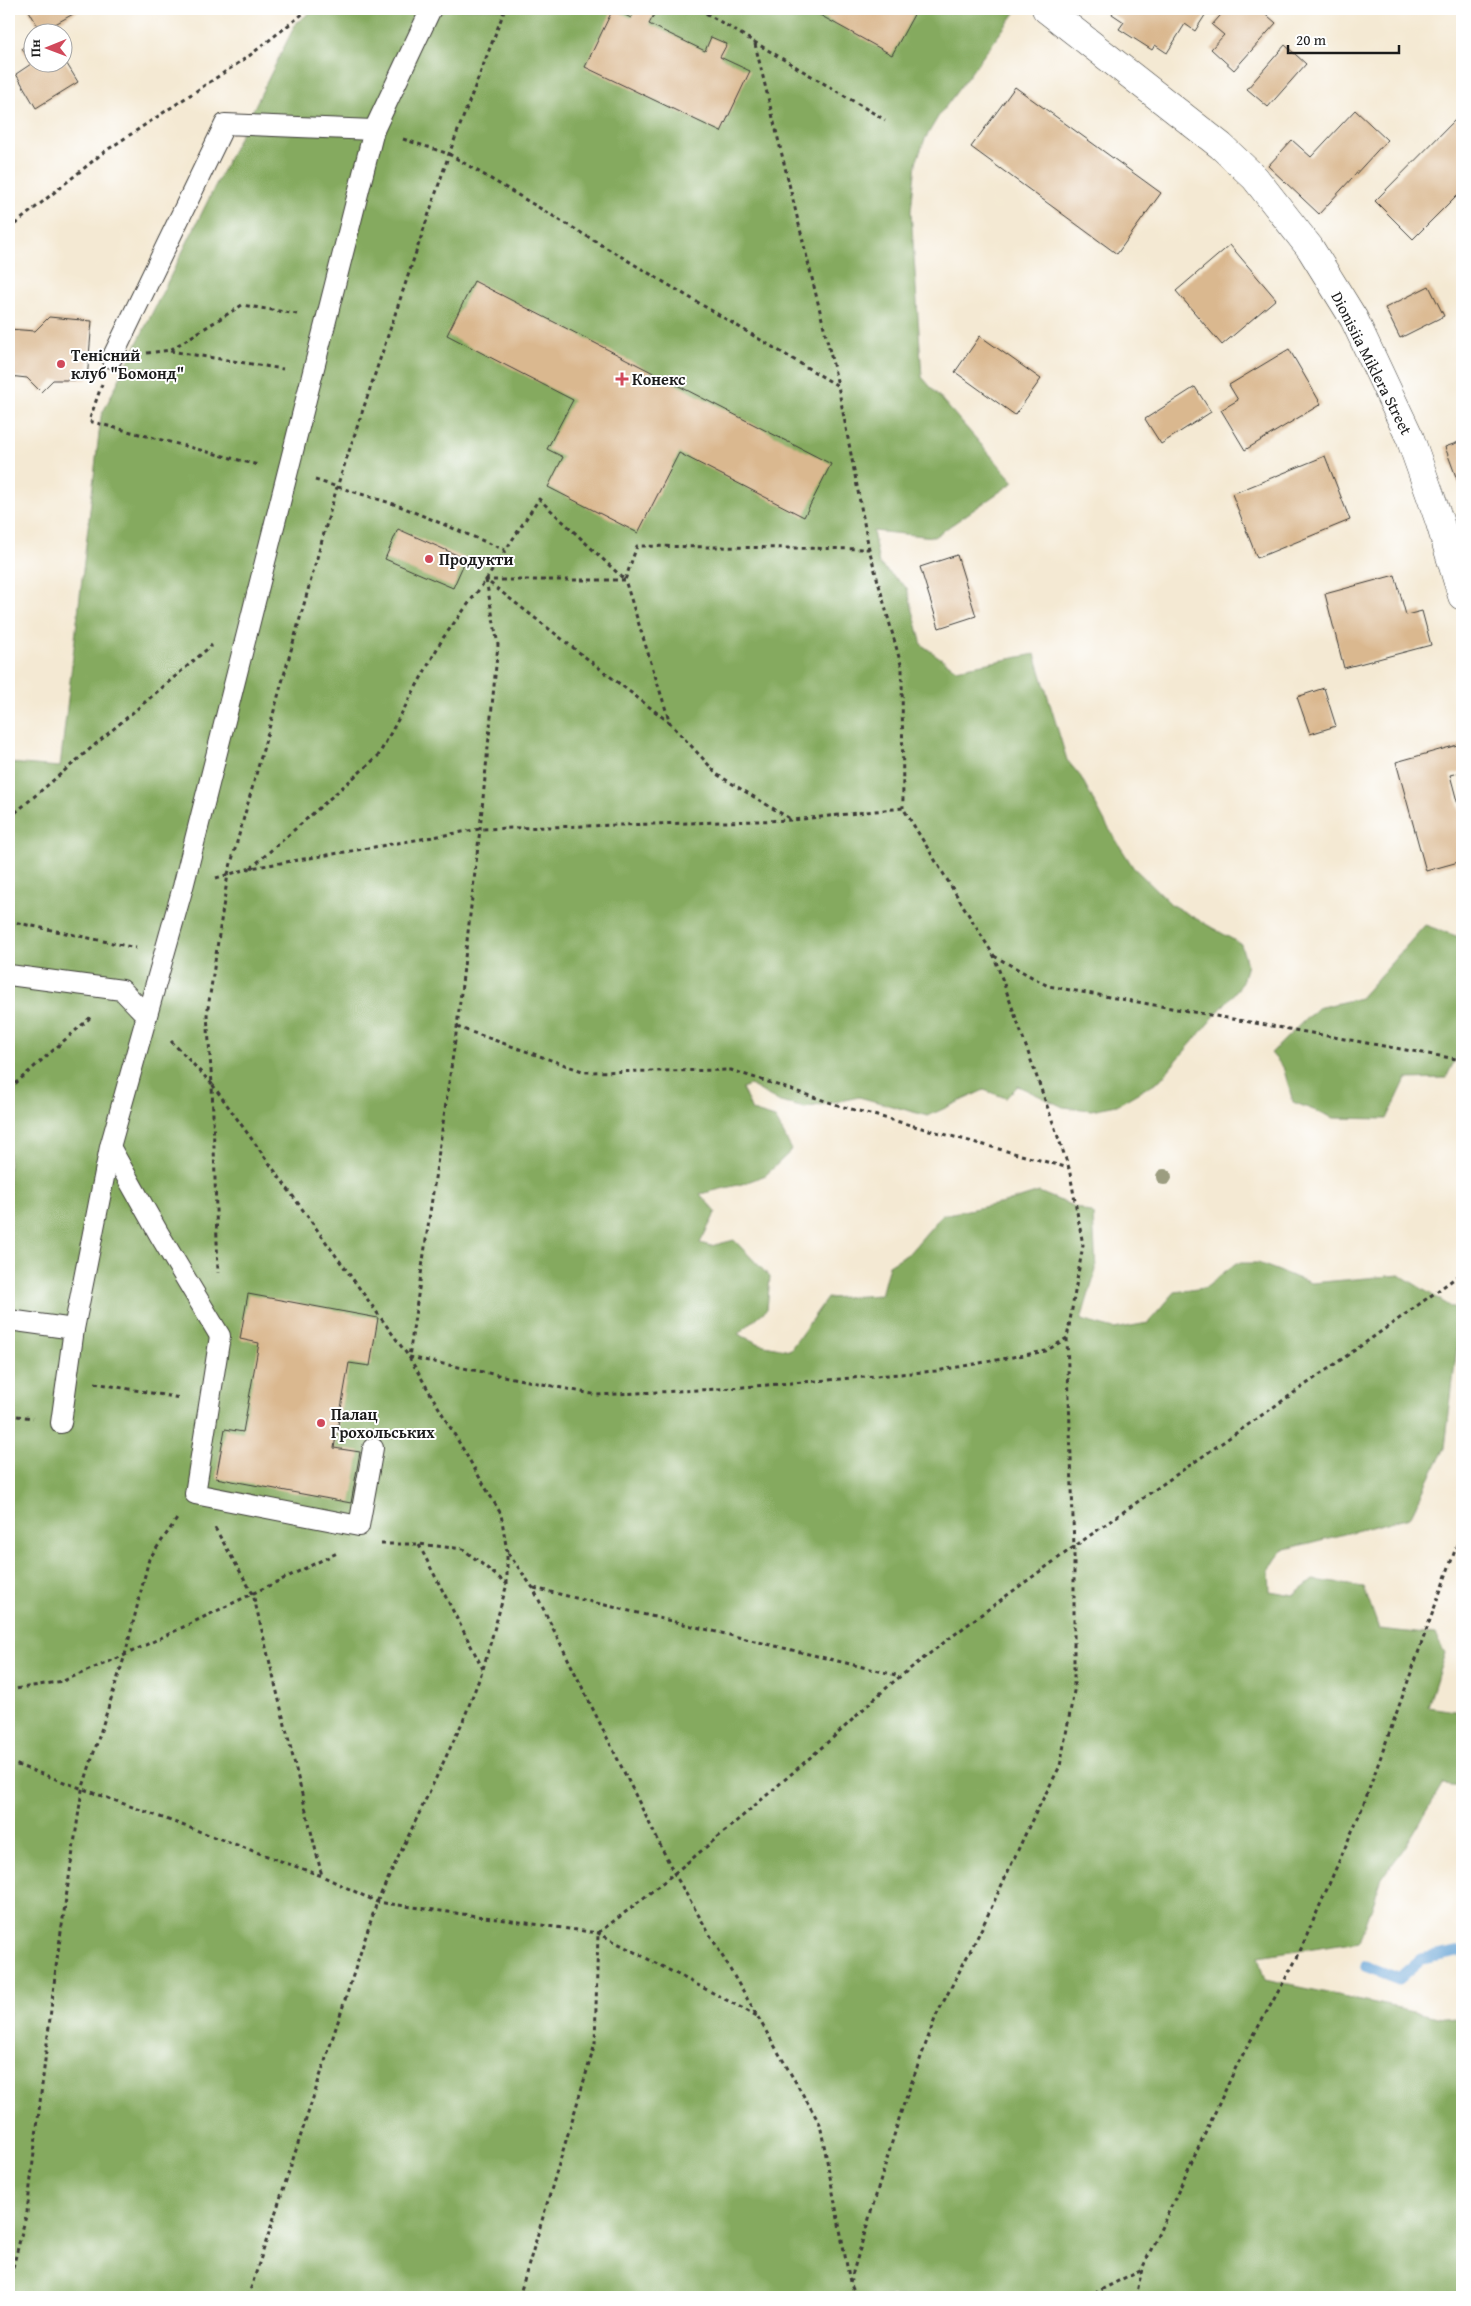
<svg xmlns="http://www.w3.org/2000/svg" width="1471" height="2306" font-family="'Gentium Book Plus',serif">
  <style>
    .forest { fill: #85aa5f; stroke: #50633e }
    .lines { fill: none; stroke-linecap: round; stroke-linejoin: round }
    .stream { stroke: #62a0d3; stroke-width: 11 }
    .building { fill: #dab88f }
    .service-casing { stroke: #3c3b37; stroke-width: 22 }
    .minor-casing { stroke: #3c3b37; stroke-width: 29 }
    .path { stroke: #3c3b37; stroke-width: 3; stroke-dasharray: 4 4; stroke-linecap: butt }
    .service { stroke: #fff; stroke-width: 20 }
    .minor { stroke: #fff; stroke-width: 28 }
    .tree { fill: #9c9d80 }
    .poi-dot { fill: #d1495b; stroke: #fff; stroke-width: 2 }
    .labels { text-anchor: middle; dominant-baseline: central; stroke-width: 4; stroke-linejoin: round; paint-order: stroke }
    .poi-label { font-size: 16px; font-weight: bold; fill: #1c1c1c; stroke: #fff; text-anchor: start }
    .street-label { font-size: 16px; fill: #1c1c1c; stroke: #fff }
  </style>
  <rect width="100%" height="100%" fill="#fff"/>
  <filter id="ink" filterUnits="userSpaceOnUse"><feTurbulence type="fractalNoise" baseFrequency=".02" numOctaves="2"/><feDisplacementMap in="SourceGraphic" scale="10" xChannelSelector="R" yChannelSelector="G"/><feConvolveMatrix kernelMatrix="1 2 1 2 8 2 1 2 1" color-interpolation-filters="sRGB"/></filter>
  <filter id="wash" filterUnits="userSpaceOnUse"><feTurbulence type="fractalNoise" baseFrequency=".0096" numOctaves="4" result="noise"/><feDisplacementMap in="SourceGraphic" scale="20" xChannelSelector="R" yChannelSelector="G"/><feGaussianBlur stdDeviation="1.12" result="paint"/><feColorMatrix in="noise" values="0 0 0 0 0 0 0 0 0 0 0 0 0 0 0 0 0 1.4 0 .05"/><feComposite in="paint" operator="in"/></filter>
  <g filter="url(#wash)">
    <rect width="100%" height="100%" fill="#f4e9d3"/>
    <g class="forest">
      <polygon points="315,9 1018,9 938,117 925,139 916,163 911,211 922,377 1014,482 934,537 873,531 879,564 907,588 922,645 956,669 1035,654 1067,760 1081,777 1106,824 1133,867 1172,905 1241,944 1247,965 1241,985 1160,1080 1117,1105 1091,1110 1063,1107 1018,1086 1006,1098 984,1090 928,1116 859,1097 805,1108 780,1102 750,1085 742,1088 752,1111 775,1118 792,1150 766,1175 742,1184 700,1194 716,1212 700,1243 711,1246 734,1240 770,1277 767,1309 738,1334 760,1344 790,1350 827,1298 881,1295 889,1265 910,1252 942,1215 1004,1203 1039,1192 1093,1214 1096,1270 1081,1320 1114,1329 1148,1323 1175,1292 1204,1288 1236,1263 1258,1263 1311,1283 1400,1275 1461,1313 1445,1448 1410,1517 1282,1550 1269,1570 1270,1591 1294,1595 1313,1580 1364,1587 1379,1629 1435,1635 1445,1653 1428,1706 1462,1711 1462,1786 1443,1784 1405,1847 1382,1878 1360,1941 1258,1956 1265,1980 1462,2021 1462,2297 9,2297 9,763 60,767 101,416 296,23"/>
      <polygon points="1425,925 1462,938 1462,961 1458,972 1462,982 1462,1046 1446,1078 1406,1079 1387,1119 1334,1118 1293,1102 1283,1067 1271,1053 1317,1008 1360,998"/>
    </g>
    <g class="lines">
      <polyline class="stream" points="1365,1966 1399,1979 1422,1959 1462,1951"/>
    </g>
    <g id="blocks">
      <g class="building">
        <polygon points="28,9 82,9 41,32"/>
        <polygon points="613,9 631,18 636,9 651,9 656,11 649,24 705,51 711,37 727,44 720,57 750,71 721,132 585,67"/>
        <polygon points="809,9 917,9 892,55"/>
        <polygon points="1115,9 1209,9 1195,31 1185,24 1167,53 1155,45 1152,50 1119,29 1124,22 1112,14"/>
        <polygon points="1226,9 1260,9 1276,23 1234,70 1211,49 1224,35 1212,25"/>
        <polygon points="32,41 32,62 62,62 62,56 78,82 36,108 16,74 31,64 22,48"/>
        <polygon points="1285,45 1306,64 1268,107 1247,89"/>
        <polygon points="1015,87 1161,193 1117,254 971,147"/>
        <polygon points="1355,110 1387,140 1319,214 1268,166 1292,140 1311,157"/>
        <polygon points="1462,113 1462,190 1413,239 1375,201"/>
        <polygon points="1230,245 1276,299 1222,345 1176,291"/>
        <polygon points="474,281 831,464 804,517 679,453 638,533 548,487 563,457 547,449 573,400 447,335"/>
        <polygon points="1429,286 1444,316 1400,338 1385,308"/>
        <polygon points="49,317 92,321 87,380 53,380 41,392 27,378 9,376 9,329 35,331"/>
        <polygon points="980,336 1041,379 1015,415 955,372"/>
        <polygon points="1289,349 1321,404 1245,450 1221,410 1238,400 1229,385"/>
        <polygon points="1195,387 1211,412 1161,444 1145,419"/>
        <polygon points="1462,441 1462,493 1445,447"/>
        <polygon points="1325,456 1350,520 1257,558 1232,494"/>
        <polygon points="398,529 466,559 453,588 385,559"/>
        <polygon points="957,555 976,616 939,628 920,567"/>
        <polygon points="1395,575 1406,615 1422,611 1431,645 1344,668 1325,594"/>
        <polygon points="1324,688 1336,726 1310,734 1297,697"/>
        <polygon points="1461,744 1462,772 1450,775 1462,820 1462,861 1426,871 1396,762"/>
        <polygon points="248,1294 378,1318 370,1366 349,1363 334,1448 360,1452 351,1503 216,1478 225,1429 243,1432 259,1343 240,1339"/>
      </g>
    </g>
  </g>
  <g filter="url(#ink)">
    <use href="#blocks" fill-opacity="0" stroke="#3c3b37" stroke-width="1"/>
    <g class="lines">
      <defs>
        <g id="service">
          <polyline points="112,358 225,124 374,130"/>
          <polyline points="9,975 122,990 146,1015"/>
          <polyline points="110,1147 159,1234 220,1336 195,1494 359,1526 373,1448"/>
          <polyline points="9,1320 74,1329"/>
          <polyline points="61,1423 74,1329 110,1147 183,887 374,130 431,9"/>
        </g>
        <polyline id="minor" points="1046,9 1221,146 1255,178 1310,248 1354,319 1410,438 1439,520 1462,596"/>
      </defs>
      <use href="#service" class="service-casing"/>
      <use href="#minor" class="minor-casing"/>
      <g class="path">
        <polyline points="699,9 885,120"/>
        <polyline points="755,44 838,385"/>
        <polyline points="403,139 449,154 838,386 869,549 902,668 903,808"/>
        <polyline points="9,229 104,152 249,56 309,9"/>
        <polyline points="170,351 283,369"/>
        <polyline points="147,353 170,350 242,305 297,314"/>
        <polyline points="102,384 89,421 258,465"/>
        <polyline points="315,480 397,505 505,550"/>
        <polyline points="486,580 498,645 480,829 457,1027 409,1357 597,1395 719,1389 936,1371 1046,1351 1067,1338"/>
        <polyline points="670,723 486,580 625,580 670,723 718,775 792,820"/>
        <polyline points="9,818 212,645"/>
        <polyline points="251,868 378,756 443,638 486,580 539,499 625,580 637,546 869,549"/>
        <polyline points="216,878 251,868 480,829 793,820 903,808 994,956 1069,1168 1083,1245 1067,1338 1074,1548 1074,1691 1060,1766 1031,1822 979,1934 936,2016 902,2109 850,2282"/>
        <polyline points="9,921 136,948"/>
        <polyline points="994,956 1048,986 1462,1060"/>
        <polyline points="457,1027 585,1072 731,1070 844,1107 1069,1168"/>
        <polyline points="171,1041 212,1084 218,1273"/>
        <polyline points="9,1089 91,1017"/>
        <polyline points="95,1383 180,1398"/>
        <polyline points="9,1415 33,1418"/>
        <polyline points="215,1528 253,1594 322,1876"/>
        <polyline points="381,1544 418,1544 463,1549 507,1584"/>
        <polyline points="419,1545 483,1669"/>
        <polyline points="508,1553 533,1588 674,1873 820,2124 850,2282 857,2297"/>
        <polyline points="534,1588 900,1676"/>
        <polyline points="9,1690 63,1681 125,1655 337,1553"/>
        <polyline points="9,1762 322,1876 377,1902 598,1933 759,2017"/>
        <polyline points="9,2283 27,2212 57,1959 82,1790 125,1655 149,1559 179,1516"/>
        <polyline points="248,2297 377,1902 463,1721 483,1669 507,1584 507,1552 501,1514 409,1357 212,1084 207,1015 228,874 337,487 449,154 505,9"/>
        <path d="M519,2297L595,2044L598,1933C681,1871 759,1802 837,1734C859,1714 879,1693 902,1675C1083,1533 1277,1409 1462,1273"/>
        <polyline points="1087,2297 1142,2269"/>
        <polyline points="1136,2297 1142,2269 1237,2065 1297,1958 1363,1806 1462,1531"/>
      </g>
      <use href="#service" class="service"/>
      <use href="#minor" class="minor"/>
    </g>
    <circle class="tree" cx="1164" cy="1177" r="8"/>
  </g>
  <g class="poi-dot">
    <circle cx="61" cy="364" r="5"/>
    <path d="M619.5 371.5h5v5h5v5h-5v5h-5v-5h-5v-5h5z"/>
    <circle cx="429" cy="559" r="5"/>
    <circle cx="321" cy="1423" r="5"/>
  </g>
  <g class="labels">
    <g class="poi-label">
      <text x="71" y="355">Тенісний<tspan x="71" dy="18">клуб "Бомонд"</tspan></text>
      <text x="632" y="379">Конекс</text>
      <text x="439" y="559">Продукти</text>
      <text x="331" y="1414">Палац<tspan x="331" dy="18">Грохольських</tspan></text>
    </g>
    <g class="street-label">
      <text transform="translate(1372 363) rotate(63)">Dionisiia Miklera Street</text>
    </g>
  </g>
  <rect width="1471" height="2306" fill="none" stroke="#fff" stroke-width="30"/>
  <g transform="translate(48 48) rotate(269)"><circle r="24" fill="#ffffff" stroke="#a4a4a4"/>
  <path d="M0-4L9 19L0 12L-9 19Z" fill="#d1495b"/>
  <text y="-8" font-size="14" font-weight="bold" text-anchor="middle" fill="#1c1c1c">Пн</text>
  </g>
  <path d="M1288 45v8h111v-8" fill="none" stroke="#1c1c1c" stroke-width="2.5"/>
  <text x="1296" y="45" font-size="15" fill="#1c1c1c" stroke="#ffffff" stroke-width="4" paint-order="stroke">20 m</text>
</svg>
